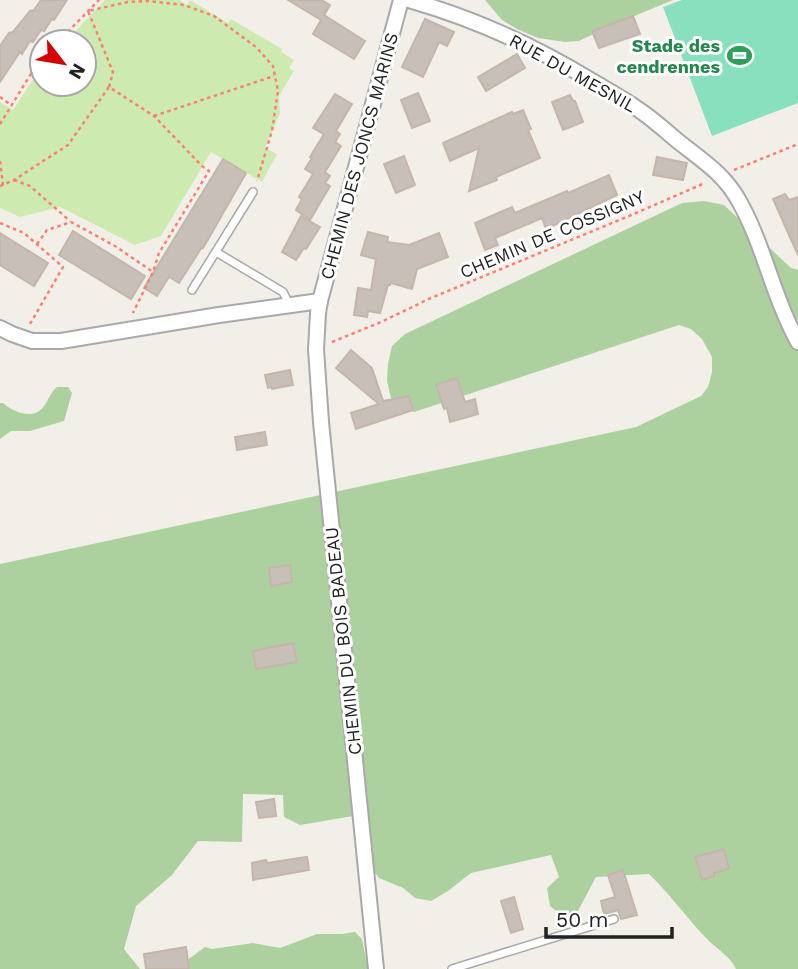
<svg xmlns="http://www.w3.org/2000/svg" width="798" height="969" font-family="'Work Sans',sans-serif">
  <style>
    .grass { fill: #cdebb0 }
    .forest { fill: #add19e }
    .pitch { fill: #88e0be }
    .building { fill: #c7bfb8; stroke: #c4b6ab; stroke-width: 2 }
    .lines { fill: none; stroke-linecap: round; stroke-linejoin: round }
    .service-casing { stroke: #a9a9a9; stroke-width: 10 }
    .minor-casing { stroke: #a9a9a9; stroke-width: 18 }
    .path { stroke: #fa8072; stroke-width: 2.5; stroke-dasharray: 3.5 3.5; stroke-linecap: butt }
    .service { stroke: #fff; stroke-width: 7 }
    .minor { stroke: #fff; stroke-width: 14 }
    .labels { text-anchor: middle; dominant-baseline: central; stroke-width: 6; stroke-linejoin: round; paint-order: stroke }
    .leisure-label { font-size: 18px; font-weight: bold; fill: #27864d; stroke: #fff; text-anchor: end }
    .street-label { font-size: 18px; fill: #222; stroke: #fff }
  </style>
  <rect width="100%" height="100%" fill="#f2efe9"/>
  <polygon class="grass" points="105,0 179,0 187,5 190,0 228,23 231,19 282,49 281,52 294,60 289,68 294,71 279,96 280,113 265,148 277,154 262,182 211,152 161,236 135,245 60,207 20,217 0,208 0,102 13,110 42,66 42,84 84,84 84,42 65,42"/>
  <g class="forest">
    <polygon points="485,0 673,0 615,24 579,41 565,42 538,38 517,29 502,20"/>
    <path d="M704,201L724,205L791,268L798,270V969H736C730,956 719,951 709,941C688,920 671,895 649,874L596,877L578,911L564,917L550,906L547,888L559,877L551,855L471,873L448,891L431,901L415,898L403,888L379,878L365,858V814L300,825L284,817L283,795L243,794L242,842L198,841L172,875L136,906L124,949L140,969H0V564L636,427L701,396L708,387L712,372V357L702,339L691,329L679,325L414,412L391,398L387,381L388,364L392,346L405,334L682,203Z"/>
    <path d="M57,387H68L72,393L64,421L30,431H11L0,439V403H3C13,412 34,421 44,406C50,398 49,394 57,387Z"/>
    <polygon points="355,932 362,939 368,969 181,969 186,961 205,947 212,949 253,943 280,948 317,934 342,934"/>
  </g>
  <polygon class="pitch" points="682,0 798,0 798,103 712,136 663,7"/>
  <g class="building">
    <polygon points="41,0 67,0 54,20 52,19 44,31 41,30 33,42 30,41 22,54 20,52 0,82 0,46 9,33 13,32 30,11 34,10"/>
    <polygon points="288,0 321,0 330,5 324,15 365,41 354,59 313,34 321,20"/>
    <polygon points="633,16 640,34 599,48 592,31"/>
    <polygon points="425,19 454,32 447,46 439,42 423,77 402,67"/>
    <polygon points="517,54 525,68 486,91 478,77"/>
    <polygon points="418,93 430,121 412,128 401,100"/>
    <polygon points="335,94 352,104 336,131 340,134 335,142 341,146 325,172 330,176 325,183 330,186 310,220 296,210 302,199 299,197 313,174 305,169 312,158 310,157 324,134 313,128"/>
    <polygon points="570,95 573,101 575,101 583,122 563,130 552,102"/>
    <polygon points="523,110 531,129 528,130 540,158 496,177 497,180 469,191 479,148 450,161 443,143 512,112 513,114"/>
    <polygon points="404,156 415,185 396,193 384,164"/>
    <polygon points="657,157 687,163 683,180 653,175"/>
    <polygon points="223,159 246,173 203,248 202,247 179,283 169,277 157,296 144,288"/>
    <polygon points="609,175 617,195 546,229 542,218 495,238 498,245 485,250 475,223 512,207 515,213 567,191 568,193"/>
    <polygon points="785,194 789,200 798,197 798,255 773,199"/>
    <polygon points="301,216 320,227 306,249 304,248 296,260 282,252"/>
    <polygon points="73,231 145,276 131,299 59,255"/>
    <polygon points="368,232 388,237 387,242 409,245 439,233 448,257 417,269 412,289 391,283 390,285 388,285 380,313 368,311 367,317 354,315 358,288 371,290 376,259 361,255"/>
    <polygon points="0,233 48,263 34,286 0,265"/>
    <polygon points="351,350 372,368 383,401 409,396 413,410 356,429 351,413 379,404 336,368"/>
    <polygon points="290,370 293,385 272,389 271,387 268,388 265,375"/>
    <polygon points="457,378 465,402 475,399 478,414 450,422 447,408 444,409 436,385"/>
    <polygon points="265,432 267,445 237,450 235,437"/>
    <polygon points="290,565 292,582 271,586 269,568"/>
    <polygon points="293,643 297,662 256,669 253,651"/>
    <polygon points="274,799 276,816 259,818 256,802"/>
    <polygon points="724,849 729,868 714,873 714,876 702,880 695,857"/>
    <polygon points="307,857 309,870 253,880 252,863 266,860 267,863"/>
    <polygon points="623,870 637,915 621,919 618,910 604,914 601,901 615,897 608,875"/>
    <polygon points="514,897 523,929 511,933 501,901"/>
    <polygon points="186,947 189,969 146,969 144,954"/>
  </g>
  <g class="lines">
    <defs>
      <g id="service">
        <polyline points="216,252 283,292 290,306"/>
        <polyline points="192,290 253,192"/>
        <polyline points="452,969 614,919"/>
      </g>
      <g id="minor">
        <path d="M409,0C476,19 533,45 592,81C609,91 626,100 642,112C655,121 667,132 679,142C703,161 724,174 739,201C764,245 773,297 798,342"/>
        <polyline points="0,328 12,334 32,341 61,341 219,315 320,301"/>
        <polyline points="376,969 321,422 316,349 318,313 320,301 401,0"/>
      </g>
    </defs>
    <use href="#service" class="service-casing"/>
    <use href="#minor" class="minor-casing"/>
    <g class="path">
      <polyline points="58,42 99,0"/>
      <polyline points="109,87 113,72 88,11 128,2 147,1 184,5 214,16 256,47 273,66 278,91 272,131 257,181"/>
      <polyline points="0,97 11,105"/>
      <polyline points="154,116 274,76"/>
      <polyline points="0,124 37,64 42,59"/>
      <polyline points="0,161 3,185"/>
      <polyline points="734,170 798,144"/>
      <polyline points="14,180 30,186 70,221"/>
      <polyline points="0,186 14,180 68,145 109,87 154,116 202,166 209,171 159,253 153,272"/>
      <polyline points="0,223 24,233 63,267 30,324"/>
      <polyline points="37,244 47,230 71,222 115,246 153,272 133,313"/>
      <polyline points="332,342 381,322 431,298 629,216 705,183"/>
    </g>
    <use href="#service" class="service"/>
    <use href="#minor" class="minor"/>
  </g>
  <defs>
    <symbol id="stadium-bare" viewBox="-9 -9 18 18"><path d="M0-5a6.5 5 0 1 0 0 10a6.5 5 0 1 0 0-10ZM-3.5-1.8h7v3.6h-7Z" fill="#2e9e5b" stroke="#fff" stroke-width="2.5" paint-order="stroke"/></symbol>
  </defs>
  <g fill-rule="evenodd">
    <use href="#stadium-bare" x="722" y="38" width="35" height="35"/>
  </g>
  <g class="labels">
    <g class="leisure-label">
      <text x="720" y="45">Stade des<tspan x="720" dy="21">cendrennes</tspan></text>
    </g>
    <g class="street-label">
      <text transform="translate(573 73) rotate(29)">RUE DU MESNIL</text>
      <text transform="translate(359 156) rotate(-75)">CHEMIN DES JONCS MARINS</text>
      <text transform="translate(552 234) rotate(-23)">CHEMIN DE COSSIGNY</text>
      <text transform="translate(343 641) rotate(-96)">CHEMIN DU BOIS BADEAU</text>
    </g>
  </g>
  <g transform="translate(63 63) rotate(121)"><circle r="33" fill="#ffffff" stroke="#a7a7a7" stroke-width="2"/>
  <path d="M0-5L12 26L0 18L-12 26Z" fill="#d40000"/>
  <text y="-10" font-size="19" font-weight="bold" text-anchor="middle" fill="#222222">N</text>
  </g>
  <path d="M546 927v10h126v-10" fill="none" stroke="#222222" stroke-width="3.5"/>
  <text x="556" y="927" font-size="21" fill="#222222" stroke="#ffffff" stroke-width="5" paint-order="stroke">50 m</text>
</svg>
